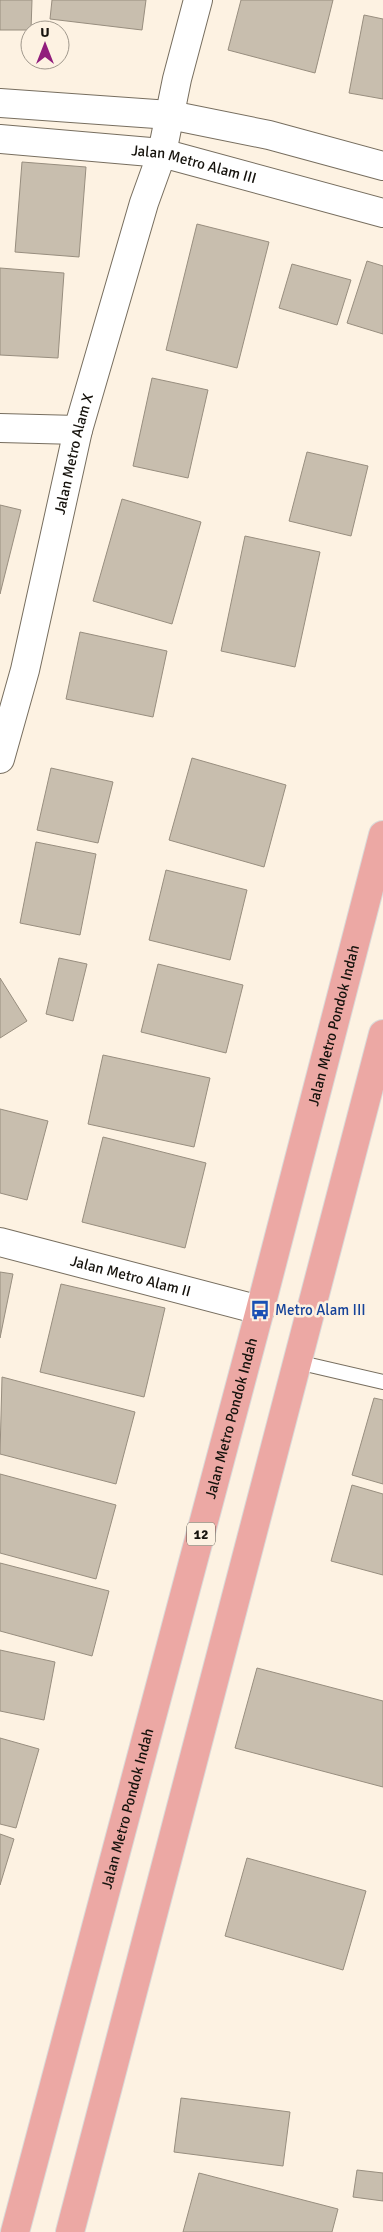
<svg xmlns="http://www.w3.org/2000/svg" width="383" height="2232" font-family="Signika,sans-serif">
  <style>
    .building { fill: #c8beae; stroke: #988e7f }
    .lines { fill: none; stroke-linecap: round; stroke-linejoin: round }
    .service-casing { stroke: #776e5f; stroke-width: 16 }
    .minor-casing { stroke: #776e5f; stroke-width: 30 }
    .tertiary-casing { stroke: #776e5f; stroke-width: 30 }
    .trunk-casing { stroke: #dad9d8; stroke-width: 30 }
    .service { stroke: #fff; stroke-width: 14 }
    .minor { stroke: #fff; stroke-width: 28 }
    .tertiary { stroke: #fff; stroke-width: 28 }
    .trunk { stroke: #eca8a4; stroke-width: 28 }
    .labels { text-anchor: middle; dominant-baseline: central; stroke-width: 5; stroke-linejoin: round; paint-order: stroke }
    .shield { fill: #fdf2e2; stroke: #5b564d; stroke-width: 1 }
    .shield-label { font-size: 14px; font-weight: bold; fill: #16130d }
    .street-label { font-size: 15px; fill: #16130d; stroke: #fdf2e2 }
    .transit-label { font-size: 15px; fill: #164399; stroke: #fdf2e2; text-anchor: start }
  </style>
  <rect width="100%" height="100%" fill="#fdf2e2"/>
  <g class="building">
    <polygon points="0,0 32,0 31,30 0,30"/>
    <polygon points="52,0 146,0 142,30 50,19"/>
    <polygon points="241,0 333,0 315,73 228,50"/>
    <polygon points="364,15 383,19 383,99 349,93"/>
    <polygon points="22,162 86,167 79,257 15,252"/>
    <polygon points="197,224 269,242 237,368 166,350"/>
    <polygon points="367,261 383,266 383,334 347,323"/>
    <polygon points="292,264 351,280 337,325 279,308"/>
    <polygon points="0,268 64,273 58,358 0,355"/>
    <polygon points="152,378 208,390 188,478 133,466"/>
    <polygon points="307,452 368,466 351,536 289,521"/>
    <polygon points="122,499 201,522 172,624 93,601"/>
    <polygon points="0,505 21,510 0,594"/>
    <polygon points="245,536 320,552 295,667 221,651"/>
    <polygon points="80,632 167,651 153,717 66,699"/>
    <polygon points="192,758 286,785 264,867 169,840"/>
    <polygon points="51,768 113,782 98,843 37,830"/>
    <polygon points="36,842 96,854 80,935 20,923"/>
    <polygon points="166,870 247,890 230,960 149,940"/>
    <polygon points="59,958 87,964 73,1021 46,1014"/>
    <polygon points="158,964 243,985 226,1053 141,1032"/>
    <polygon points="0,978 27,1021 0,1038"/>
    <polygon points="103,1055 210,1078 194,1147 88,1124"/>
    <polygon points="0,1109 48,1121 27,1200 0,1193"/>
    <polygon points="103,1137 206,1163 185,1248 82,1222"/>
    <polygon points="0,1272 13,1274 0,1338"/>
    <polygon points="61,1284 165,1308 144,1397 40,1372"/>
    <polygon points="2,1377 135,1412 116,1484 0,1454"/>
    <polygon points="374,1398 383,1400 383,1484 352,1475"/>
    <polygon points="0,1474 116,1505 96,1579 0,1553"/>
    <polygon points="352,1485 383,1494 383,1575 331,1561"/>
    <polygon points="0,1563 109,1591 92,1656 0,1631"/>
    <polygon points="0,1650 55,1662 44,1720 0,1711"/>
    <polygon points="257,1668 383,1701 383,1787 235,1748"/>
    <polygon points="0,1738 39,1749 16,1828 0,1824"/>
    <polygon points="0,1834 14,1839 0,1885"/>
    <polygon points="247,1858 366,1891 343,1970 225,1936"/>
    <polygon points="181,2098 290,2112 283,2166 174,2152"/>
    <polygon points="357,2170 383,2173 383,2201 353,2197"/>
    <polygon points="199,2173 338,2209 332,2232 183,2232"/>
  </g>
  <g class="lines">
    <defs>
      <polyline id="service" points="297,1362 383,1382"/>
      <g id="minor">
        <polyline points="0,428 78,430"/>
        <path id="s1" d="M0,759L25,670L78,430L144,203L162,153L177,79L198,0"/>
        <path id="s2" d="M0,1242L260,1310"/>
      </g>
      <g id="tertiary">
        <polyline points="0,103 170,115 269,135 383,166"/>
        <path id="s3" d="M0,139L162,153L383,213"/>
      </g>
      <g id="trunk">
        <path id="s4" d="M15,2232L260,1310L383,835"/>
        <polyline points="70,2232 383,1034"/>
      </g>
    </defs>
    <use href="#service" class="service-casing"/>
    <use href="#minor" class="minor-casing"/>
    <use href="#tertiary" class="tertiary-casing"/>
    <use href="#trunk" class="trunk-casing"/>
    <use href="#service" class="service"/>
    <use href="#minor" class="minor"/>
    <use href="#tertiary" class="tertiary"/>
    <use href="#trunk" class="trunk"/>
  </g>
  <defs>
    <symbol id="bus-bare" viewBox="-9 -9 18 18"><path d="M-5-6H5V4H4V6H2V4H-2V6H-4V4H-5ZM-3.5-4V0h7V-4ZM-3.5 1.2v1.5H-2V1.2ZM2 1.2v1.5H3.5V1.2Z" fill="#1a4fb4" stroke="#fdf2e2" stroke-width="2.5" paint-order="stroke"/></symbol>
  </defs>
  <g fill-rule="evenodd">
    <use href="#bus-bare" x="246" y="1296" width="28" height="28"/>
  </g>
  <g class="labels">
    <rect class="shield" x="187" y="1522.5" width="28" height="23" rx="4"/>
    <g class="shield-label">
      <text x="201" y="1534">12</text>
    </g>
    <g class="street-label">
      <text stroke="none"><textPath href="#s3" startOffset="196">Jalan Metro Alam III</textPath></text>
      <text stroke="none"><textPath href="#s1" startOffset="314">Jalan Metro Alam X</textPath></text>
      <text stroke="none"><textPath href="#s4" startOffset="1248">Jalan Metro Pondok Indah</textPath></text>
      <text stroke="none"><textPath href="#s2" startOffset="135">Jalan Metro Alam II</textPath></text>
      <text stroke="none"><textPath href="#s4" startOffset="842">Jalan Metro Pondok Indah</textPath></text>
      <text stroke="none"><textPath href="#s4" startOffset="438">Jalan Metro Pondok Indah</textPath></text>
    </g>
    <g class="transit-label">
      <text x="275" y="1310">Metro Alam III</text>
    </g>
  </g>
  <g transform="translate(45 45)"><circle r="24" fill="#fdf2e2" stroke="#a1998d"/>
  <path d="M0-4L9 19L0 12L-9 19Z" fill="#911d7c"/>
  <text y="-8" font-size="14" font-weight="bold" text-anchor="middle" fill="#16130d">U</text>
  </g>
</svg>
